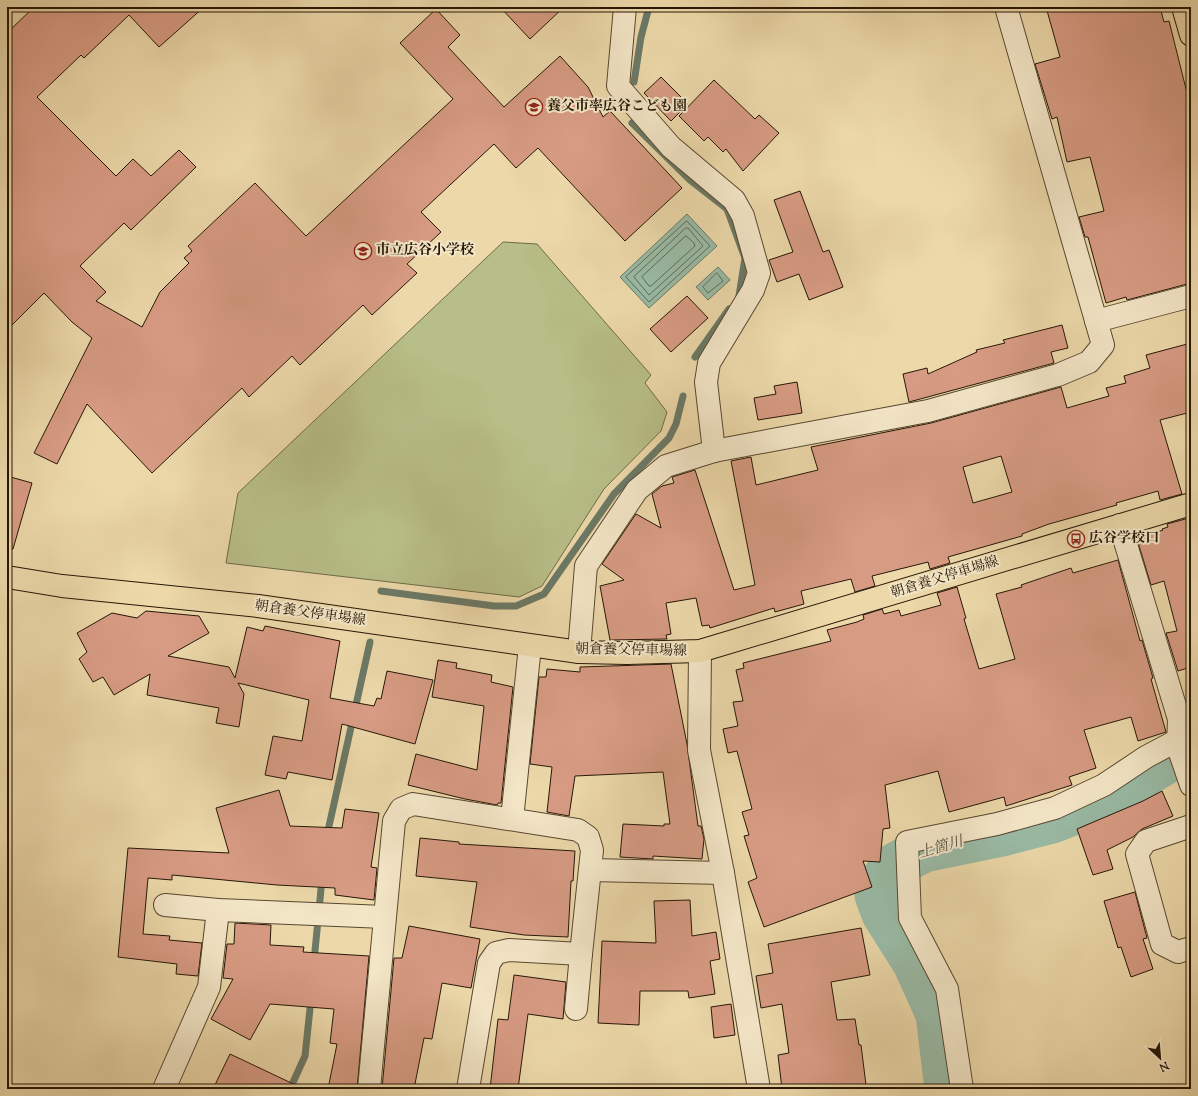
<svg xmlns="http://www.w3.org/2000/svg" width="1198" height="1096" font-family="'Sorts Mill Goudy','Noto Serif JP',serif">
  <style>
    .green { fill: #b8be87; stroke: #6f6a47 }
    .water { fill: #99baa5; stroke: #6b7966 }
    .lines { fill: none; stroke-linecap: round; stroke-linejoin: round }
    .shore { stroke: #606856; stroke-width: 1 }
    .stream { stroke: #6b7966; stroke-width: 7 }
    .river { stroke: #99baa5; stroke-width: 45 }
    .building { fill: #d79b83; stroke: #261707; fill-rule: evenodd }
    .minor-casing { stroke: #584730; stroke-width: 24 }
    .major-casing { stroke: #261707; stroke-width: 24 }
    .minor { stroke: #f3e6c7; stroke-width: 22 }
    .major { stroke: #ecd8a9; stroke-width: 22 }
    .labels { text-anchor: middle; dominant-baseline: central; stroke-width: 4; stroke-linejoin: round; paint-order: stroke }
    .poi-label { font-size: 14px; font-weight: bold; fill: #261707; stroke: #f3e6c7; text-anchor: start }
    .street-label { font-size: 14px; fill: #261707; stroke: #f3e6c7 }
    .water-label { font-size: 15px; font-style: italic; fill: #4e503e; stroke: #f3e6c7 }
  </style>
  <rect width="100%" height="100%" fill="#ecd8a9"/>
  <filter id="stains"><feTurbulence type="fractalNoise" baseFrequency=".005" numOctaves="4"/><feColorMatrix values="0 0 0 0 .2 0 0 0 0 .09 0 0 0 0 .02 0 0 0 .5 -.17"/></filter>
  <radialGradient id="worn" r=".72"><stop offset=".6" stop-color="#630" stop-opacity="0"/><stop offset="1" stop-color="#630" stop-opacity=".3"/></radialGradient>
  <polygon class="green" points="503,242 537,244 651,375 645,383 667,412 661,431 604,489 542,586 519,597 226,563 238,493"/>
  <g class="water">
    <polygon points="687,214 717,246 649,308 620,277"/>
    <polygon points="718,267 730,280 708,300 696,287"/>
  </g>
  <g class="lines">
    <g class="shore">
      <polygon points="687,221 710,246 649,302 626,277"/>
      <polygon points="686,228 688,228 703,246 649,295 634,277"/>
      <polygon points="686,236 694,243 695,246 651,286 649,286 642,277"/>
      <polygon points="717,273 723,281 708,293 703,287"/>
    </g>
    <g class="stream">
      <polyline points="634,82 641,37 649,7"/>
      <polyline points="632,123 690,180 727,209 745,258 739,296"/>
      <polyline points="695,357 729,309"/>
      <polyline points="381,591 494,606 516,606 544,594 614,494 669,438 676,424 683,396"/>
      <polyline points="327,835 370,642"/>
      <polyline points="314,961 322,879"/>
      <polyline points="290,1089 305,1056 311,999"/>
    </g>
    <polyline class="river" points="947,1089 938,1014 915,963 884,914 877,895 884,878 895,865 924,850 1002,834 1052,821 1100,802 1167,761 1191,750"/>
  </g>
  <g class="building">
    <polygon points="34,7 204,7 159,47 129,15 84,58 81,55 37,97 116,176 133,159 151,176 179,150 196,167 131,230 124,223 80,266 106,292 96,301 142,327 160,292 189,263 184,258 192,251 188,246 255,183 306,236 453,99 400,43 436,9 460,35 448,47 504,107 560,56 588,87 603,117 610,111 682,188 625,241 538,148 516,168 494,144 421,212 441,232 407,264 417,273 372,315 363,305 300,365 292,356 249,397 242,388 152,473 87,404 57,464 34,453 92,338 72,322 44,293 7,330 7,33"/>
    <polygon points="500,7 564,7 530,39"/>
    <polygon points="1046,7 1160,7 1164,22 1169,21 1191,109 1191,283 1127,300 1126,297 1106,303 1088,237 1085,237 1079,217 1104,211 1090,157 1067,162 1057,117 1052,119 1035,64 1060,57"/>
    <polygon points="661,77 688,104 671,121 644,93"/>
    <polygon points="714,80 755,119 759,115 779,133 743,171 726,149 723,152 708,137 704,141 679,116"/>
    <polygon points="800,191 823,252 829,250 843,287 809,300 799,274 777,282 769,260 793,252 774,200"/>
    <polygon points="687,296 708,318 671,352 650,329"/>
    <polygon points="1062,325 1068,348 1051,352 1054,363 909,402 903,374 927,368 928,374 977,352 976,350 1005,343 1003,340"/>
    <path d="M1191,343V412L1160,420L1182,494L1160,500L1158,491L1116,503L1117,505L1049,524L1022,534V536L948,557L950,563L930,569L928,562L872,576L875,586L855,592L851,579L801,591L804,604L775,612L774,608L710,628L709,625L702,626L696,598L666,603L671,634L666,635L667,639L610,640L600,586L624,580L602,564L636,514L661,528L652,494L662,486L674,483L672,477L695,470L734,590L755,585L731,461L751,457L756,485L818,470L811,447L931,423L1061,387L1067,408L1109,396L1106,388L1126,383L1124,376L1150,368L1146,355ZM1001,456L1012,492L973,503L963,467Z"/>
    <polygon points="797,382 802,413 758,420 754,398 776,394 774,386"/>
    <polygon points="7,476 32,483 13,549 7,549"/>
    <polygon points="1189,518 1191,525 1191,667 1178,671 1166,633 1177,631 1164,581 1151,585 1137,539 1163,530 1162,529 1168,527 1167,524"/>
    <polygon points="1118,560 1140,641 1142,640 1153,678 1151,679 1166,732 1138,741 1131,717 1084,730 1096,768 1069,777 1072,785 1006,806 1004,797 949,812 938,771 885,785 890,828 883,829 880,862 863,861 872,887 764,927 748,882 757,878 744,836 749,835 742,812 752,809 737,751 728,753 723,729 738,726 733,702 743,701 736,670 744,668 743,663 831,641 827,630 857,622 864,619 863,615 882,609 884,614 899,610 901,616 941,605 937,593 957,587 966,618 964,619 979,669 1015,659 996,594 1022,587 1021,585 1071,568 1073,573"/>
    <polygon points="146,611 199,616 209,633 168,656 229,667 235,678 247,627 263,631 265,626 340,641 330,698 374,706 377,698 381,699 387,671 433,680 415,744 342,724 332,780 288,772 286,779 265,775 273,736 302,741 309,700 238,683 244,694 239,727 216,723 219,708 147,695 150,674 114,695 103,677 93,682 79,659 87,652 77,633 112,613 137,618"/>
    <polygon points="438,660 457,663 456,668 492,675 491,682 513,687 501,803 498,803 497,805 465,799 408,785 416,754 477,770 484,706 432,697"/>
    <polygon points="671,664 687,744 698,826 701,826 704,839 702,859 653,856 653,859 620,857 623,824 664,826 664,824 670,824 663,772 575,776 569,816 547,812 552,767 530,764 539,677 546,677 547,669 580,672 580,667"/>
    <polygon points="279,790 290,826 342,828 345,809 379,813 371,867 377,868 374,900 335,895 335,888 277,885 172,875 172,880 148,878 143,934 170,936 169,940 202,943 198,976 176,974 177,964 118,957 128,848 229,853 216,808"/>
    <polygon points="1162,791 1173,816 1142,829 1133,837 1107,850 1113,869 1093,875 1077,829 1143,801"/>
    <polygon points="420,838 459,842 459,844 575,851 573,881 571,881 568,937 524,935 470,927 477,882 416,876"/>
    <polygon points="1135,892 1147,938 1143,939 1153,969 1131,977 1121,947 1118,948 1104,901"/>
    <polygon points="690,900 692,936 716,932 720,959 710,961 715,994 689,998 688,991 640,991 639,1025 598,1023 602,941 656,943 654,901"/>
    <polygon points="235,923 271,925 270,945 304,947 303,952 369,956 357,1089 328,1089 337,1044 330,1043 334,1009 270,1004 250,1040 211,1019 233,979 223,978 227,944 234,944"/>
    <polygon points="409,926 480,939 471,988 442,983 432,1039 424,1038 414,1089 382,1089 394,958 402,958"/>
    <polygon points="861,928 870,975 831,982 837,1020 855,1019 859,1045 861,1045 866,1085 832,1089 782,1089 778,1055 789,1053 782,1004 761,1008 756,976 773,973 768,944"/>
    <polygon points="514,975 566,982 563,1019 528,1014 518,1089 490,1089 498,1019 508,1020"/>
    <polygon points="731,1004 735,1035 714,1038 711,1007"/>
    <polygon points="230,1054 304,1089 213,1089"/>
  </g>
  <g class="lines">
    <defs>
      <g id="minor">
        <polyline points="625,7 618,86 671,147 734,200 743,216 759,273 753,290 709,363 706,382 714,451"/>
        <polyline points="1096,321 1191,296"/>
        <polyline points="1120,525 1179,719 1178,747 1191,785"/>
        <polyline points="700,651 699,750 723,873 759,1089"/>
        <polyline points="579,652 586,566 637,490 666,466 714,451 928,411 1058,375 1089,362 1103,345 1006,7"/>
        <polyline points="512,819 530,646"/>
        <polyline points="1191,826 1146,841 1137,854 1162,944 1178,952 1191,948"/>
        <polyline points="590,870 723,873"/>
        <polyline points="165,905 218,910 384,917"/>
        <polyline points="576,1009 581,954"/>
        <polyline points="164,1089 209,987 218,910"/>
        <polyline points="369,1089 394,821 401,809 413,804 578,830 588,837 592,850 581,954 509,950 496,953 489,963 468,1089"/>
        <polyline points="962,1089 947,989 910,918 907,842 997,824 1055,808 1104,785 1146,757 1191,733"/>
      </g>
      <g id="major">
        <polyline points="1183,7 1191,35"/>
        <polyline points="7,577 62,586 258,606 579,652 627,653 700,651 1191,504"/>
      </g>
    </defs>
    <use href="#minor" class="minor-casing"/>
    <use href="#major" class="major-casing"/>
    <use href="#minor" class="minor"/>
    <use href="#major" class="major"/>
  </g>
  <defs>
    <symbol id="school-ring" viewBox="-11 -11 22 22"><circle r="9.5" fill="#f3e6c7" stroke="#8f2418" stroke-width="1.5"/><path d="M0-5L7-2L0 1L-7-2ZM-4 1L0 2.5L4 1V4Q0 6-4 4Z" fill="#8f2418"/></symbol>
    <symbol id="bus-ring" viewBox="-11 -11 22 22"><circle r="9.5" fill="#f3e6c7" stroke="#8f2418" stroke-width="1.5"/><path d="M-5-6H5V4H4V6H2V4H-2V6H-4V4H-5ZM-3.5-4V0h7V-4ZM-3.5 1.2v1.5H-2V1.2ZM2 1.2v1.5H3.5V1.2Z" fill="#8f2418"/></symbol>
  </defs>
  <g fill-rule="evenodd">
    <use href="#school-ring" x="524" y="97" width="20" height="20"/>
    <use href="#school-ring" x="353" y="241" width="20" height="20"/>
    <use href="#bus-ring" x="1066" y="529" width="20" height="20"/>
  </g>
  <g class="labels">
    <g class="poi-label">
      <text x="547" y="107">養父市率広谷こども園</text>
      <text x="376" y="251">市立広谷小学校</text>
      <text x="1089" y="539">広谷学校口</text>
    </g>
    <g class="street-label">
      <text transform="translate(945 578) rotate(-17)">朝倉養父停車場線</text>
      <text transform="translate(310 614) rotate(8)">朝倉養父停車場線</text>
      <text transform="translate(631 651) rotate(1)">朝倉養父停車場線</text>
    </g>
    <g class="water-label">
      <text transform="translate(941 848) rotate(-16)">上箇川</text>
    </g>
  </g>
  <rect width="1198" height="1096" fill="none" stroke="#ecd8a9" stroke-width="24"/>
  <rect x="8" y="8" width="1182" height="1080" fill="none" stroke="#261707" stroke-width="2"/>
  <rect x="12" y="12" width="1174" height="1072" fill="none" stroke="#261707"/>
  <g transform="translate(1160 1058) rotate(154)" stroke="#f3e6c7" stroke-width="3" paint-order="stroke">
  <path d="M0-3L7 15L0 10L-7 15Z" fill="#261707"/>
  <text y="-6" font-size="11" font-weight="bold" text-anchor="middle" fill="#261707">N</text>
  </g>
  <rect width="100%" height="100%" filter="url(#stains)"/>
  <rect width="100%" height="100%" fill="url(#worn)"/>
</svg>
